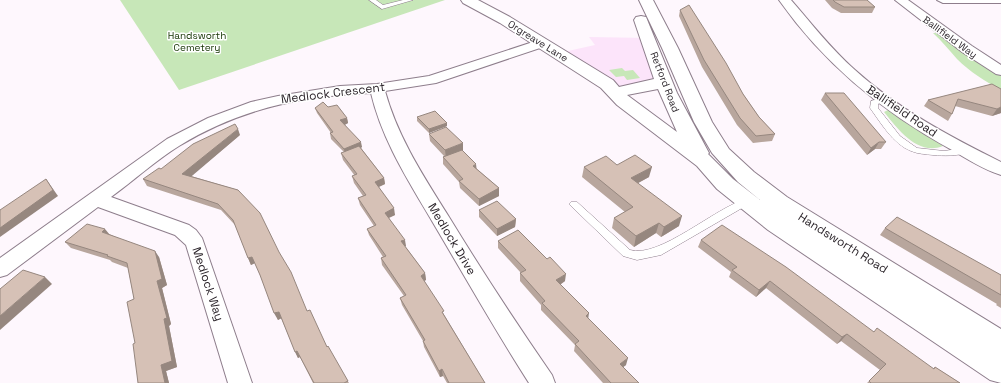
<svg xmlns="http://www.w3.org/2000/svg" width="1001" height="383" font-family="'Space Grotesk',sans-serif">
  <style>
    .built { fill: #fce4fa }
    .green { fill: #c7e7b8 }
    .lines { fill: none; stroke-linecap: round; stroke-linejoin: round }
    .service-casing { stroke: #8e7e8c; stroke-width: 1 }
    .minor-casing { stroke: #8e7e8c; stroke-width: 2 }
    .secondary-casing { stroke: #8e7e8c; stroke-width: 2 }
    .service { fill: #fff; fill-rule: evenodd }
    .minor { fill: #fff; fill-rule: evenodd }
    .secondary { fill: #fff; fill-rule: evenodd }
    .wall { fill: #b8a69d }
    .shaded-wall { fill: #96877f }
    .building { fill: #d6c1b6; stroke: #96877f }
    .labels { text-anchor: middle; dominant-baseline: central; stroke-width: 3; stroke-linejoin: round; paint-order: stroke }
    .far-park-label { font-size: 10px; fill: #143300; stroke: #fff }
    .far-street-label { font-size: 10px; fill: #251e24; stroke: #fff }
    .street-label { font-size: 12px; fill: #251e24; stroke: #fff }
  </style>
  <rect width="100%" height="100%" fill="#fef7fd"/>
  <polygon class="built" points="589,37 649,38 663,82 626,90 607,84 559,53 595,45"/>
  <g class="green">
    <polygon points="120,0 445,0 179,90"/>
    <path d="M933,33H939L969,57L1001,76V90C985,81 970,72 957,59C949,50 942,41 933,33Z"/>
    <polygon points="622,68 625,71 633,70 640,78 627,80 624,76 616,77 609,70"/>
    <path d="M888,110L936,140L943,146C917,156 898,129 884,112Z"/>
  </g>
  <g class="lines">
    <defs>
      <g id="service">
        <polygon points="369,0 376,0 383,5 403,0 413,0 382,9"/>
        <path d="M882,98L886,100L878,104V108L900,136L917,148L944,151L964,148L968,151L967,153C955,156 945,156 933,155C925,154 918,154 911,151C893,144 881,123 870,108L871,101Z"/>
        <path d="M746,199L751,202L749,204L661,255L637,260L623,256L569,204L571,202H577L630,250C659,259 716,207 746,199Z"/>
      </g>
      <g id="minor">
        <path d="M779,0H791C812,24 831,49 855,70C898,109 949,136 1001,162V175C984,170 967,159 952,150C884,113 824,64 779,0Z"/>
        <polygon points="895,0 908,0 972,46 1001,65 1001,75 996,74 962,52"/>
        <polygon points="937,0 1001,0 1001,3 943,3"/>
        <path d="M542,39L546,40L548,43L546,46L436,83L385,91C398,138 424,177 449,217C482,271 516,323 552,375L555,383H529C495,330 464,275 432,221C408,180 382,140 371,93C301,96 239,109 179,146C155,161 133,181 111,197L189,225L196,230L202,238L252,383H228L186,245L175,235L98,207L7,275L0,277V258L167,139L208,118L251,102L278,96L340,86L377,84L429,76Z"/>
      </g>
      <path id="secondary" d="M461,0H478L510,17L613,80L619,87L654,79L634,20L636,17L641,16L646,17L677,93L709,153L708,154L733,179L760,200L738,182L712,153L694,122L662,48L639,0H653L678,48L712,122L729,149L754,172L787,197L1001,329V383L990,380L768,230L717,189L697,166L617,105L601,88L500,23L463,3ZM658,89L677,132L627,95Z"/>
    </defs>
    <use href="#service" class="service-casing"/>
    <use href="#minor" class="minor-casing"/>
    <use href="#secondary" class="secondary-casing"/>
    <use href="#service" class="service"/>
    <use href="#minor" class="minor"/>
    <use href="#secondary" class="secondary"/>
  </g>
  <g class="wall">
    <polygon points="825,0 867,0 875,7 872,13 841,13 832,8"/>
    <polygon points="680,10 743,94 759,117 775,134 772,141 753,143 737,125 702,67 679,16"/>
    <polygon points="1001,89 1001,113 992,116 955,106 952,114 948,121 924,106 928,100"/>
    <polygon points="825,93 886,142 881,149 875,149 867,155 821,100"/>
    <polygon points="328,107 347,118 348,123 345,125 362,147 361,148 384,178 385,184 379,187 395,215 389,218 406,246 405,246 425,273 426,280 424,281 485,383 447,383 443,376 440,377 424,347 423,341 402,305 400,298 404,296 382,265 381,258 383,257 369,235 367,229 374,226 360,205 358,198 363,196 354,183 352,176 355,176 343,160 341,153 344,152 331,139 330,133 331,133 317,113 315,108"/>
    <polygon points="417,117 447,123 447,126 429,133 417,121"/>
    <polygon points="429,134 477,169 499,188 499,196 479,206 460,188 459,182 443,164 443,157 444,156 430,141"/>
    <polygon points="240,135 191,176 238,190 327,347 349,383 313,383 300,357 298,358 281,318 278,320 260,275 255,263 251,265 235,225 221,210 147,186 143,179 161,169"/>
    <polygon points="584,167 649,177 638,183 679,226 661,237 656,233 634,247 612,228 614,218 625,212 582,177"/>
    <polygon points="479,210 516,219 515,227 497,236 479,217"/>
    <polygon points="885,228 1001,275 1001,308 996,305 997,304 880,235"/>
    <polygon points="109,234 159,257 167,285 162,288 171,324 169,326 177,367 166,371 169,383 138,383 135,343 134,299 128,268 112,262 110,260 71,248 65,242"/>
    <polygon points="701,240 874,332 933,369 935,367 960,383 867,383 880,370 841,341 837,344 766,288 756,297 729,277 731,272 698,247"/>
    <polygon points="498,241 565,281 560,285 588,318 626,365 623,367 639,383 603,383 574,351 575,345 541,310 541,305 520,281 520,273 521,273 498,248"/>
  </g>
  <g class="shaded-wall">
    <polygon points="1001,107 1001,113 992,116 997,109"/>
    <polygon points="347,118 348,123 342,126 340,120"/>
    <polygon points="447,123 447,126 429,133 429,129"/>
    <polygon points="238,129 240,135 186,181 182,174"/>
    <polygon points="361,142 362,147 345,155 344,149"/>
    <polygon points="879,142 875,149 867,155 871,148"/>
    <polygon points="463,143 463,150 446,158 445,150"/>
    <polygon points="476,164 477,172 473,166"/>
    <polygon points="652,167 649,177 629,188 631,178"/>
    <polygon points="384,178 385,184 376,188 375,182"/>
    <polygon points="46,179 58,196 0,237 0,228"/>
    <polygon points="499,188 499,196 479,206 479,199"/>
    <polygon points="394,208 395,215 386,219 385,213"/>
    <polygon points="682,216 679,226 661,237 664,227"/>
    <polygon points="516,219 515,227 497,236 497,229"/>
    <polygon points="659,223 656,233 634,247 636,236"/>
    <polygon points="105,229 110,235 102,232"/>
    <polygon points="405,240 406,246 402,248 401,241"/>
    <polygon points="155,251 159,257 167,285 162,288 171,324 169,326 177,367 166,371 169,383 165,383 161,365"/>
    <polygon points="252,257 255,263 251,265 248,258"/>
    <polygon points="425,273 426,280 422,282 421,276"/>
    <polygon points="566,274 565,281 555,288 556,280"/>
    <polygon points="45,277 52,284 0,330 0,316"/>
    <polygon points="770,281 766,288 756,297 759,290"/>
    <polygon points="279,312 282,318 278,320 274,313"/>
    <polygon points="589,313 588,320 586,316"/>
    <polygon points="847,334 841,341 837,344 842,337"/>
    <polygon points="297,351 300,357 298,358 295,352"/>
    <polygon points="628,358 626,365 618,371 620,364"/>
    <polygon points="442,369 443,376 440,377 439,371"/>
  </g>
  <g class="building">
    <polygon points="833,0 867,0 875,7 844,7 835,2"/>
    <polygon points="689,5 726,63 743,94 759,117 775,134 756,136 740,118 704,60 680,10"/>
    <polygon points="992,84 1001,89 1001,107 997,109 958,99 952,114 928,100"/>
    <polygon points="825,93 844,93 886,142 879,142 871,148"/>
    <polygon points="323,102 328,107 337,105 347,118 340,120 361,142 344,149 330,133 333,132 315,108"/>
    <polygon points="435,111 447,123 429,129 417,117"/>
    <polygon points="235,124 238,129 182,174 238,190 260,213 279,252 291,272 307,311 310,310 327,347 328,346 348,381 344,383 314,383 297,351 295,352 279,312 274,313 260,275 252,257 248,258 233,220 218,204 143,179 159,168 161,169 193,144"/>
    <polygon points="446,127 463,143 445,150 429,134"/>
    <polygon points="359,146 384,178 375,182 394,208 385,213 405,240 401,241 425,273 421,276 444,311 442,312 485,383 449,383 442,369 439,371 423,341 425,340 400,298 406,295 381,258 386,256 367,229 376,225 358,198 366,195 352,176 357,174 341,153"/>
    <polygon points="462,150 476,164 473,166 499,188 479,199 459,181 463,179 443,157"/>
    <polygon points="635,155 652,167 631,178 682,216 664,227 659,223 636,236 614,218 633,207 584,167 606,156 617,165"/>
    <polygon points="46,179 53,190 0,228 0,210"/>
    <polygon points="497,201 516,219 497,229 479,210"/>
    <polygon points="897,217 1001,275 1001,295 885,228"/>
    <polygon points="87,224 105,229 102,232 155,251 162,279 157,281 167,318 164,319 172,361 161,365 165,383 138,383 133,344 135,343 127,302 134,299 127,263 107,256 108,255 65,242"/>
    <polygon points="722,225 786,267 874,332 877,328 934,369 935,367 960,383 871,383 869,381 886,364 847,334 842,337 770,281 759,290 732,270 737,267 701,240"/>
    <polygon points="518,230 547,259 550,257 566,274 556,280 589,313 586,316 628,358 620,364 639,383 611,383 575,344 579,341 542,303 545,301 520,273 526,270 498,241"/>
    <polygon points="23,270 45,277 0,316 0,289"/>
  </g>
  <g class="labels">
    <g class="far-park-label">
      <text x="197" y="35">Handsworth<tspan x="197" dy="12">Cemetery</tspan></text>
    </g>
    <g class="far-street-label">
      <text transform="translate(950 37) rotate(36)">Ballifield Way</text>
      <text transform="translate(538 41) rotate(32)">Orgreave Lane</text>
      <text transform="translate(665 82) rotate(69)">Retford Road</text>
    </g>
    <g class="street-label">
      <text transform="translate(333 93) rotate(-7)">Medlock Crescent</text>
      <text transform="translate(902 111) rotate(34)">Ballifield Road</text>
      <text transform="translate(452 239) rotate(59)">Medlock Drive</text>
      <text transform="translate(843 243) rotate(32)">Handsworth Road</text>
      <text transform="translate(208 284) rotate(72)">Medlock Way</text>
    </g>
  </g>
</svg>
